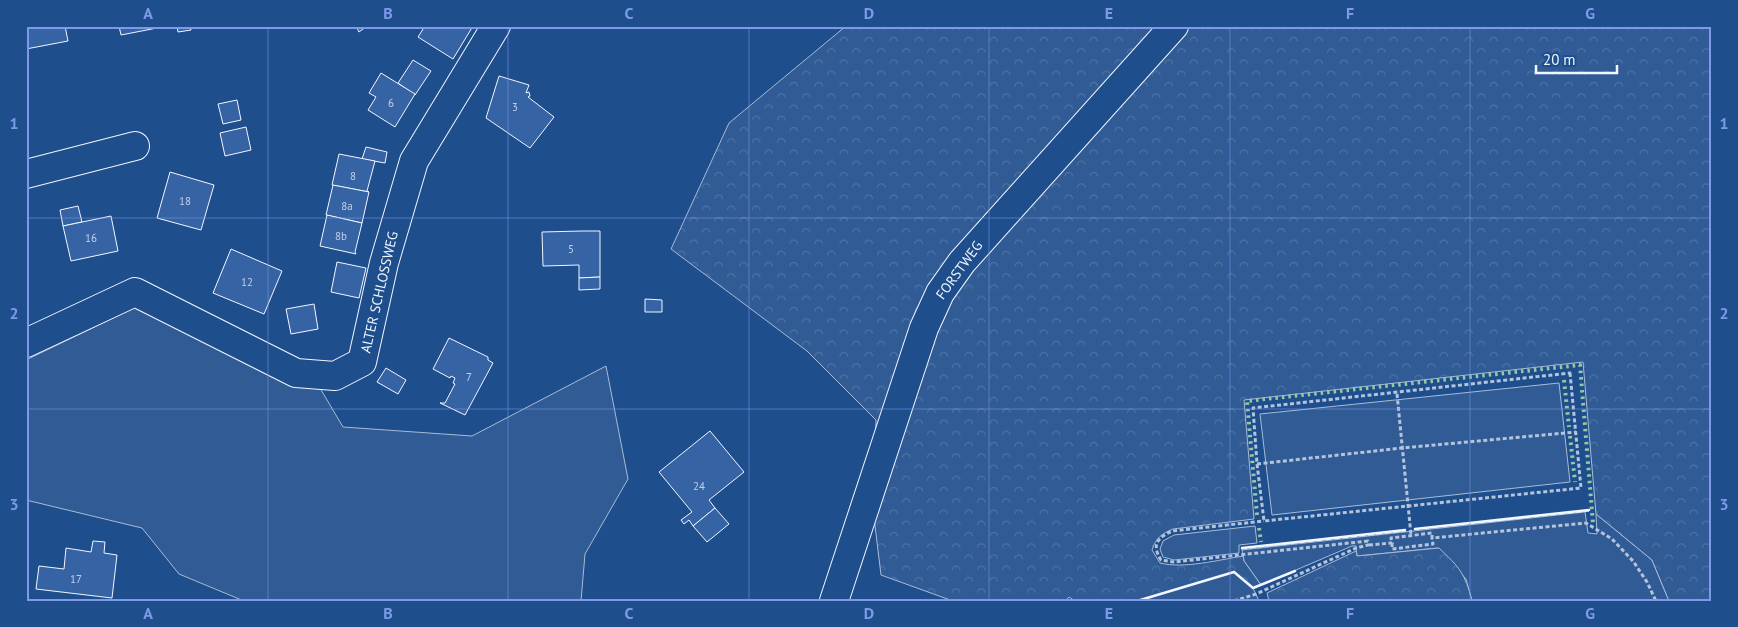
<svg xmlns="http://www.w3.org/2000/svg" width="1738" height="627" font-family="'PT Sans',sans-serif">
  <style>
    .built { fill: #305b95; stroke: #a8bbd7 }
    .forest { fill: url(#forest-crowns); stroke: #a8bbd7 }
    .building { fill: #3563a3; stroke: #f2f6ff }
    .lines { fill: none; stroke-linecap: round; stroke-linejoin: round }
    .minor-casing { stroke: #f2f6ff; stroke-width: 30 }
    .path { stroke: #b3c4dc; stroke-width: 3; stroke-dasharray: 4 2.5; stroke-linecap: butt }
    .minor { stroke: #1f4e8c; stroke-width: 28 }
    .hedge { stroke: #97c8a6; stroke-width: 4; stroke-dasharray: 2.5 4; stroke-linecap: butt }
    .fence { stroke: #f2f6ff; stroke-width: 1; stroke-dasharray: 6 2.5; stroke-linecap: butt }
    .wall { stroke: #f2f6ff; stroke-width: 2.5 }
    .grid { fill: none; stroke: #7d9aea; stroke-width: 1; stroke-opacity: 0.55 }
    .labels { text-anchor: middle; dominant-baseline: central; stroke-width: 4; stroke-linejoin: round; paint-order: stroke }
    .number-label { font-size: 11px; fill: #c3d1e8 }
    .street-label { font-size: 14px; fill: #f2f6ff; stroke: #1f4e8c }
    .neatline { fill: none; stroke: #7d9aea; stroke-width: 2 }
    .grid-label { font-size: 16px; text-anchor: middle; font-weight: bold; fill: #7d9aea }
  </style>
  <defs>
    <pattern id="forest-crowns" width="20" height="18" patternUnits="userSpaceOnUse" patternTransform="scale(1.25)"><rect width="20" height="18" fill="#305b95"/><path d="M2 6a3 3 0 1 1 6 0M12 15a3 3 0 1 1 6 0" fill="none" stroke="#4e73a5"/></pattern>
  </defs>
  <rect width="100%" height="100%" fill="#1f4e8c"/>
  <g class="built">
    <polygon points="142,304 317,383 343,427 472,436 606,366 628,479 585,554 581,601 244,601 179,574 142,528 26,500 26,360"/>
    <polygon points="1559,383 1570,482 1272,515 1260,414"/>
    <polygon points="1585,512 1588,533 1597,534 1596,514 1652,560 1669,601 1472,601 1466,579 1438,548 1357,556 1356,546 1352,546 1261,585 1244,561 1242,550"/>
    <polygon points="1255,526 1257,543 1239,545 1239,553 1174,560 1163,557 1160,549 1163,541 1174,535"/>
    <polygon points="1234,572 1253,588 1259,601 1137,601"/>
  </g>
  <g class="forest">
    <path d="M846,26H1712V601H1669L1652,560L1596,514L1583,362L1244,400L1254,519L1173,529C1161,534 1156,538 1152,550L1160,563C1184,569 1218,560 1243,556L1244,561L1261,585L1253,588L1234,572L1137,601H1075L1069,597L1065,601H953L881,575L873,509L876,420L807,351L671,249L729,123Z"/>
    <path d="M1439,548C1459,567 1465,573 1472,601H1269L1267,593L1356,551L1357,556Z"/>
  </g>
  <g class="building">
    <polygon points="26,26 65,26 68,41 26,49"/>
    <polygon points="119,26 156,26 157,28 121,35"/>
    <polygon points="177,26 190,26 191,30 178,32"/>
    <polygon points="356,26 367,26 359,32"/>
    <polygon points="425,26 473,26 453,59 418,37"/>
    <polygon points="413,60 431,71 415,95 398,83"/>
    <polygon points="381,73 415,94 395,127 368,110 376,97 369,93"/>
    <polygon points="499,76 529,85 526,93 529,92 530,96 528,97 554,117 530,148 486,118"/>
    <polygon points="237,100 241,120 223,124 218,104"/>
    <polygon points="246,127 251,150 225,156 220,133"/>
    <polygon points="366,147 387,152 385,163 362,159"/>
    <polygon points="339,154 375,161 367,191 369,192 332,185"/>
    <polygon points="170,172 214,185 201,230 157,218"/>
    <polygon points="333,185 369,192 362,223 326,215"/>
    <polygon points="78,206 82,222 63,226 60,210"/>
    <polygon points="327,215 362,223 355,252 356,254 320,246"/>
    <polygon points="111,216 118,251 71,261 63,226"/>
    <polygon points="582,231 600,231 600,277 579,278 579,265 543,266 542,232"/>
    <polygon points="231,249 282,271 264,314 213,293"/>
    <polygon points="337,262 366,268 359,298 331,292"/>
    <polygon points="600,277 600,289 579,290 579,278"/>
    <polygon points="645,299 662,300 662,312 645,312"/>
    <polygon points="314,304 318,329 291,334 286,309"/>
    <polygon points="449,338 488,357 488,360 493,363 465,415 440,403 445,403 455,384 453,383 455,378 451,376 450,378 433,369"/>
    <polygon points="386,368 406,380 398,394 377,382"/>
    <polygon points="710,431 744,472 709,500 715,508 693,526 689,520 684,524 681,520 692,512 659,472"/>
    <polygon points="715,508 729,524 707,542 693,526"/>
    <polygon points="93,541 105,542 104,553 117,555 112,598 36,589 39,566 64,569 66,548 91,552"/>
  </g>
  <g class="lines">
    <defs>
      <g id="minor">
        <polyline points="26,174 135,146"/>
        <polyline points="26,343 135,292 296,373 335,376 362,362 384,263 414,161 496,26"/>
        <polyline points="834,601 924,328 940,293 962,262 1174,26"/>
      </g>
    </defs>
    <use href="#minor" class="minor-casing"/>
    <g class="path">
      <polygon points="1570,373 1581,488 1264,521 1257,464 1253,408"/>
      <polyline points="1397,394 1411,535"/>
      <polyline points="1257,464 1402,448 1576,432"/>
      <polyline points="1392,543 1392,549 1433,544 1432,538"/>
      <polyline points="1369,545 1392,543 1391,538 1432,533 1432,538 1586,523 1612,539 1633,561 1647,582 1656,601"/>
      <path d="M1234,601L1256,594L1356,548L1368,545V541L1174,562L1161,560C1151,544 1158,538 1172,531L1264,521"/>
    </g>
    <use href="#minor" class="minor"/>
    <g class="hedge">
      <polyline points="1564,380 1569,427"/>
      <polyline points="1570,436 1575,482"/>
      <polyline points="1257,515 1247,401 1580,365 1593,524"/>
      <polyline points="1259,528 1261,542"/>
    </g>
    <g class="fence">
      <polyline points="1415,529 1589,511"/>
      <polyline points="1241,549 1406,531"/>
    </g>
    <g class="wall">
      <polyline points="1415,529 1589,510"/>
      <polyline points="1242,548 1405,530"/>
      <polyline points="1137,601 1234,572 1253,588 1295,571"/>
    </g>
  </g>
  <path class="grid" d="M268,26V601M508,26V601M749,26V601M989,26V601M1230,26V601M1470,26V601M26,218H1712M26,409H1712"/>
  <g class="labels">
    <g class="number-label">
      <text x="391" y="103">6</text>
      <text x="515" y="107">3</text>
      <text x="353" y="176">8</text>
      <text x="185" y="201">18</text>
      <text x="347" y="206">8a</text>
      <text x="341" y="236">8b</text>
      <text x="91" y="238">16</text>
      <text x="571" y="249">5</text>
      <text x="247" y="282">12</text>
      <text x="469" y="377">7</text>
      <text x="699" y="486">24</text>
      <text x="76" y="579">17</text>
    </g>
    <g class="street-label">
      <text transform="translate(959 270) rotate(-54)">FORSTWEG</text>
      <text transform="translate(379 292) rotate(-77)">ALTER SCHLOSSWEG</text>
    </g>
  </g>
  <rect width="1738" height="627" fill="none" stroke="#1f4e8c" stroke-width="55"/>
  <path d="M1536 65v8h81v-8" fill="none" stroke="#f2f6ff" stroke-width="2.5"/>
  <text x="1543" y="65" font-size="15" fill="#f2f6ff" stroke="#1f4e8c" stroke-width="4" paint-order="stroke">20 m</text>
  <rect x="28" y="28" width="1682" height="572" class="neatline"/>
  <g class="grid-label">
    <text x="148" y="19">A</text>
    <text x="388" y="19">B</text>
    <text x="629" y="19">C</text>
    <text x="869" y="19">D</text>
    <text x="1109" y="19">E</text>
    <text x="1350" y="19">F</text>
    <text x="1590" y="19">G</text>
    <text x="14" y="129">1</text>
    <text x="1724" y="129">1</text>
    <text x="14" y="319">2</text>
    <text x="1724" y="319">2</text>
    <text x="14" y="510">3</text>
    <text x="1724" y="510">3</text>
    <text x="148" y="619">A</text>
    <text x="388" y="619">B</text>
    <text x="629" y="619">C</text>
    <text x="869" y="619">D</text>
    <text x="1109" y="619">E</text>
    <text x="1350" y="619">F</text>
    <text x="1590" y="619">G</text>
  </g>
</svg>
